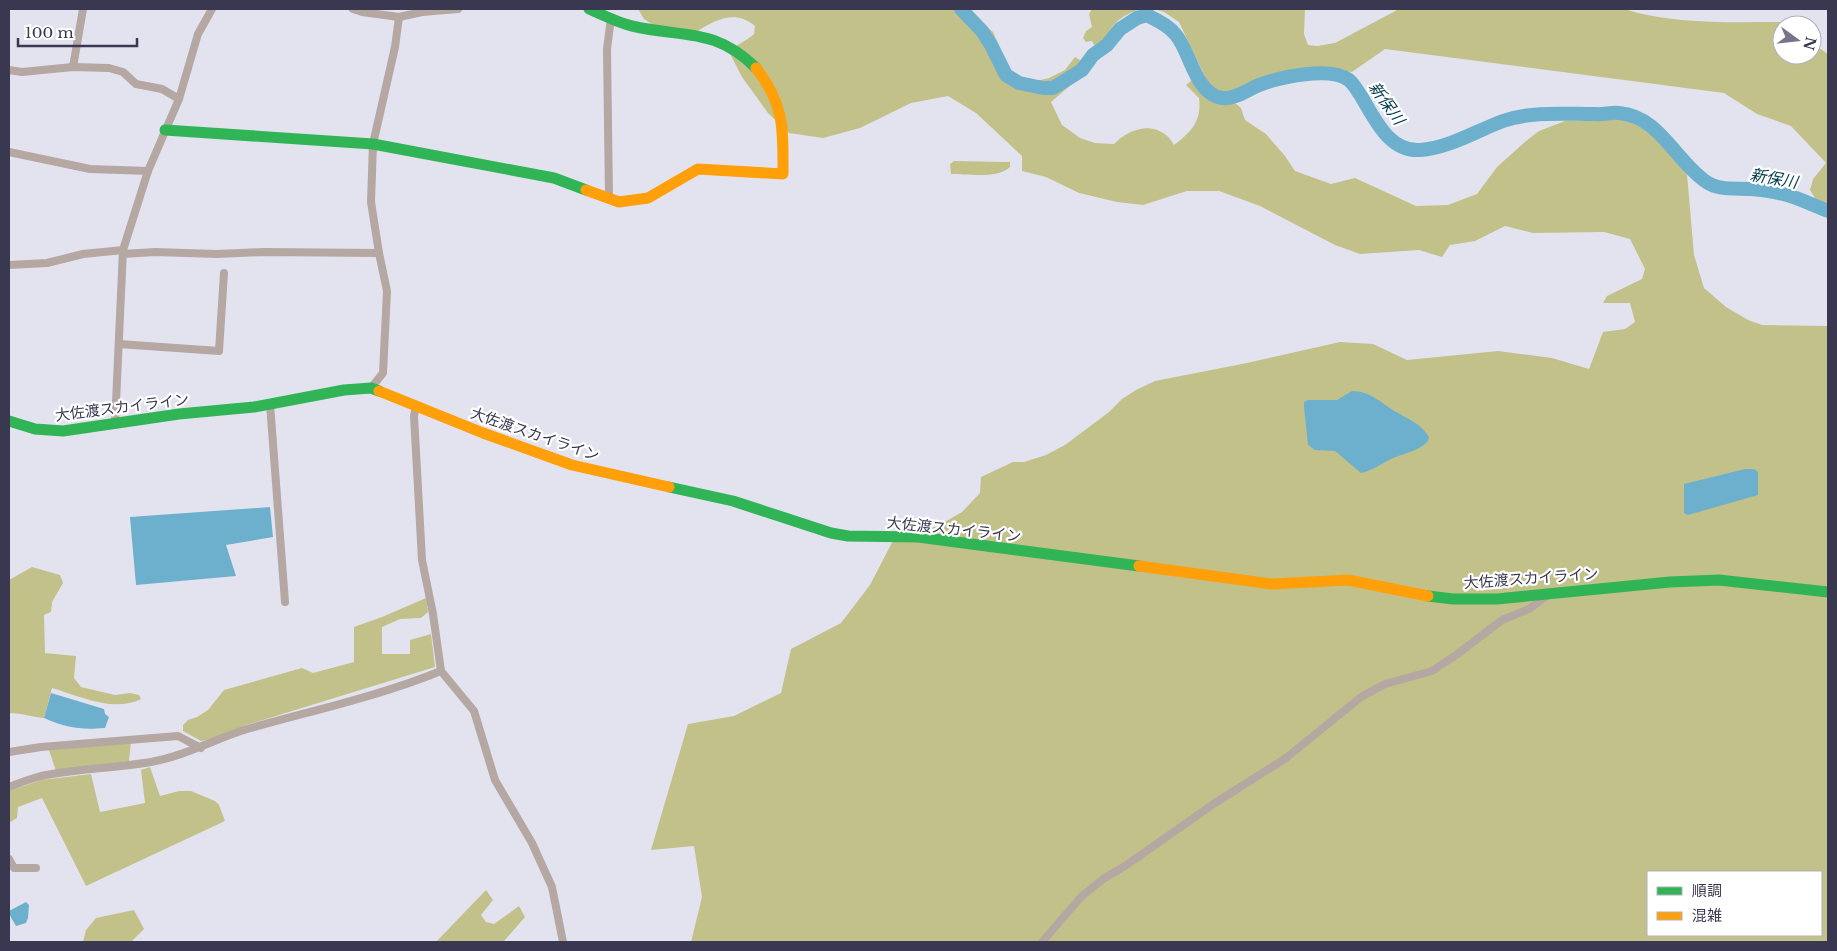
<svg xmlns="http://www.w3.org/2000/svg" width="1837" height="951" font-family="'Libre Baskerville','Noto Sans JP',serif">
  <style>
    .forest { fill: #c3c18a; fill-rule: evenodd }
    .water { fill: #6db0ce }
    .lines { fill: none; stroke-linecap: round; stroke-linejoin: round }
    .river { stroke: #6db0ce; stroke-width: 14 }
    .street { stroke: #b5a7a2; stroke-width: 8 }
    .fast { stroke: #30b455; stroke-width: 11 }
    .slow { stroke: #ff9f0a; stroke-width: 11 }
    .labels { text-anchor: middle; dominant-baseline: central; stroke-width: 4.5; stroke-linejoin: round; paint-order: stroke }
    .street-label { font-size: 15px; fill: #3a3850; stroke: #fff }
    .water-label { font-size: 16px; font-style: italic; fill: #003a4e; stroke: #fff }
  </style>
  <rect width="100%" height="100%" fill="#e3e3f0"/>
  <g class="forest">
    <path d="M638,9H959L971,14L993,32L1011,73L1032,82L1049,78L1065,70L1075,57L1083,62L1084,71L1078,79L1051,102L1062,125L1080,138L1095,143L1114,144C1128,130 1150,121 1167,136C1170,138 1172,142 1174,145C1191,132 1202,121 1199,98L1186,85L1192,80L1207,95L1220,102H1234L1241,108L1245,120L1266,134L1285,156L1295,171L1331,184L1355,178L1416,206L1448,205L1477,194L1497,167L1526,141L1539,131L1565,121L1621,119L1640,124L1652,132L1687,174L1694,255L1704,288L1726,307L1748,320L1762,325L1828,326V942H691L702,897L694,846L651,850L688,724L734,716L781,693L791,649L841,623L870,585L899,529L936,527L962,512L980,493L981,477L1013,462H1024L1046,455L1065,445L1109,412L1122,399L1136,390L1155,381L1247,363L1340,342L1373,344L1407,360L1498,351L1552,358L1589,369L1603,332L1625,329L1635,322L1630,303H1603L1607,296L1642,279L1645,269L1630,239L1604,232L1533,233L1505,226L1475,241L1450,245L1442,257L1419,250L1360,254L1335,245L1260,206L1219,191H1187L1143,205L1117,202L1079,193L1046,177L1022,171V156L976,113L948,96L911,103L860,128L823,138L789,133L768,113L742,77L729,52C737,44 746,41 754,34L755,26C735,9 715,20 696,32L653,25L644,19ZM1648,872H1821V935H1648Z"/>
    <path d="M1092,9H1143C1133,10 1119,18 1113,26C1106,35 1106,43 1094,45L1092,41L1086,42L1083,38L1086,31L1092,27L1089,14Z"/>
    <path d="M1154,9H1305L1304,34L1308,45L1317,46L1335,43L1399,9H1624C1676,25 1731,22 1785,22L1788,25H1782V55H1812V43L1828,54V206L1818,203L1810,190L1813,179L1826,163L1791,126L1757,114L1724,93L1385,49L1352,72C1304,67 1269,75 1225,93L1214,88L1207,81L1179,22L1164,12Z"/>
    <path d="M954,161L1006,162H1010V167C998,179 967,174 951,174L950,164Z"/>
    <path d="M32,567L60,575L63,583L52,602L51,612L44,615L45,653L76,656L74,678L81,687L115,695L130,693L139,695L141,699C114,713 79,696 52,688L44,718C31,717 22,713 9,713V580Z"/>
    <polygon points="426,598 428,612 421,618 400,619 382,627 382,654 410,654 410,640 431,634 435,667 247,725 210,739 201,741 183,731 183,725 188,720 197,717 208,710 224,690 302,668 313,673 354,662 354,627 382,617"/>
    <polygon points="131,742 129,761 56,771 49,750"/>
    <polygon points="150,767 160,796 179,791 191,791 215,801 219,805 225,821 86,886 42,798 18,807 17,818 9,823 9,791 41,780 91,774 100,812 145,803 141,770"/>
    <polygon points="486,890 493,900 481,915 486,922 494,924 519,906 525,917 504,941 503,942 436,942"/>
    <polygon points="134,910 144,929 131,942 83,942 86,930 96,918"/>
  </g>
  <g class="water">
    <path d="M1352,391C1371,391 1382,404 1398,413C1410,420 1421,424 1429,437L1428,441C1419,451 1405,453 1393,458C1382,463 1372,471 1361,473L1335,451L1315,450L1308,445L1304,407V402L1308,400H1337Z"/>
    <polygon points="1745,469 1754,469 1758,472 1758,495 1688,515 1684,513 1684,484"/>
    <polygon points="270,507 273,537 226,545 236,576 136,585 130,517"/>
    <path d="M51,693L104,709L105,714L109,717L105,728C80,730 67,728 44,718Z"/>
    <polygon points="26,902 29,905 28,918 26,923 16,926 9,914 9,911"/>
  </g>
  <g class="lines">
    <path class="river" d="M961,9L982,31L991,45L1006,75L1019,83L1043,88H1053L1082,70L1093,55L1107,45L1120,29L1137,18L1147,15C1158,21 1168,25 1176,35C1191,53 1195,94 1222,98C1234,100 1249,89 1259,85C1280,77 1330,66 1349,80C1354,84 1358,92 1361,96C1375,119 1389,152 1420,150C1449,148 1476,131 1503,121C1532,111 1564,114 1595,114C1603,115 1611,112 1619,113C1659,116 1675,160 1705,181C1718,191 1735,188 1751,189C1763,190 1776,192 1787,195C1801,199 1815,206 1828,211"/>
    <g class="street">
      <polyline points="353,9 362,12 399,17 422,12 458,9"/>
      <polyline points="73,67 83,9"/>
      <polyline points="9,70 22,72 73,67 109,68 123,72 136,84 162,89 179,99"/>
      <polyline points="9,152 90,169 148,171"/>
      <polyline points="609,198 607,49 611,18"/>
      <polyline points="123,254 155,252 217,254 263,252 379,253"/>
      <polyline points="9,265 47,263 83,254 123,250"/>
      <polyline points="119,344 219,351 224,273"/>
      <polyline points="371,388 383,373 387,291 379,253 371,202 373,144 395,47 399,17"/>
      <polyline points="270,404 285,602"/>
      <polyline points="416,406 414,416 422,560 433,614 441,671 474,711 495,780 532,843 552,887 563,942"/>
      <polyline points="115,424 123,250 148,171 179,99 198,34 212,9"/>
      <polyline points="9,752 41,747 178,736 201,748"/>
      <path d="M9,787C19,783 30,779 41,776C77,769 114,768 151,762C184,756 213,740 244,730C310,711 377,697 441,671"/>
      <polyline points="9,859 14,868 36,868"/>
      <polyline points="1042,942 1081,897 1103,879 1125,866 1215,803 1286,758 1361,697 1385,684 1432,671 1456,655 1502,620 1529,609 1548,595"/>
    </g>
    <g class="fast">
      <path d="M589,9C603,15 618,23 632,26C683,38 715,27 756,68"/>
      <polyline points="165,130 373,144 554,178 586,190"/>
      <polyline points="9,421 35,429 63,431 179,414 254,407 344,390 371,388 379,391"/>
      <polyline points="669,487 733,501 831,533 848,536 918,537 1139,566"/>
      <polyline points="1428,596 1453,599 1497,599 1670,582 1719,580 1828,592"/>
    </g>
    <g class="slow">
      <path d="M586,190L619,202L648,198L698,169L783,174C783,130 785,105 756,68"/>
      <polyline points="379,391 483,433 572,465 669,487"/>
      <polyline points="1139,566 1272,584 1348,580 1428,596"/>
    </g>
  </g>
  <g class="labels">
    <g class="street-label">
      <text transform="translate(122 407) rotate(-7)">大佐渡スカイライン</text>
      <text transform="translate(535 434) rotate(19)">大佐渡スカイライン</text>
      <text transform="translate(954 529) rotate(6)">大佐渡スカイライン</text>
      <text transform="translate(1531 578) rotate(-4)">大佐渡スカイライン</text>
    </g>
    <g class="water-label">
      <text transform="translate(1387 103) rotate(54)">新保川</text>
      <text transform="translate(1774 178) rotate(10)">新保川</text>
    </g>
  </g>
  <rect width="1837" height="951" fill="none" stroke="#3a3850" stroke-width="20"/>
  <rect x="1647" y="871" width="175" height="65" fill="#ffffff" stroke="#b0afb9"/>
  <rect x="1657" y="887" width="25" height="8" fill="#30b455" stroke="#b0afb9"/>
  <text x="1692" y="896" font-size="15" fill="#3a3850">順調</text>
  <rect x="1657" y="912" width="25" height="8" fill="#ff9f0a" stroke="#b0afb9"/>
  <text x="1692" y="921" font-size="15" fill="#3a3850">混雑</text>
  <g transform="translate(1797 40) rotate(105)"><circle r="24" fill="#ffffff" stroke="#b0afb9"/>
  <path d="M0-4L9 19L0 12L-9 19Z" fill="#757488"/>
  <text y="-8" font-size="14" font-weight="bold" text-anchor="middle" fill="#3a3850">N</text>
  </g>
  <path d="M18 38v8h119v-8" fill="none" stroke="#3a3850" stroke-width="2.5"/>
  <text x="25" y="38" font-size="15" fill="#3a3850" stroke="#ffffff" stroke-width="4" paint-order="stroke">100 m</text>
</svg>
